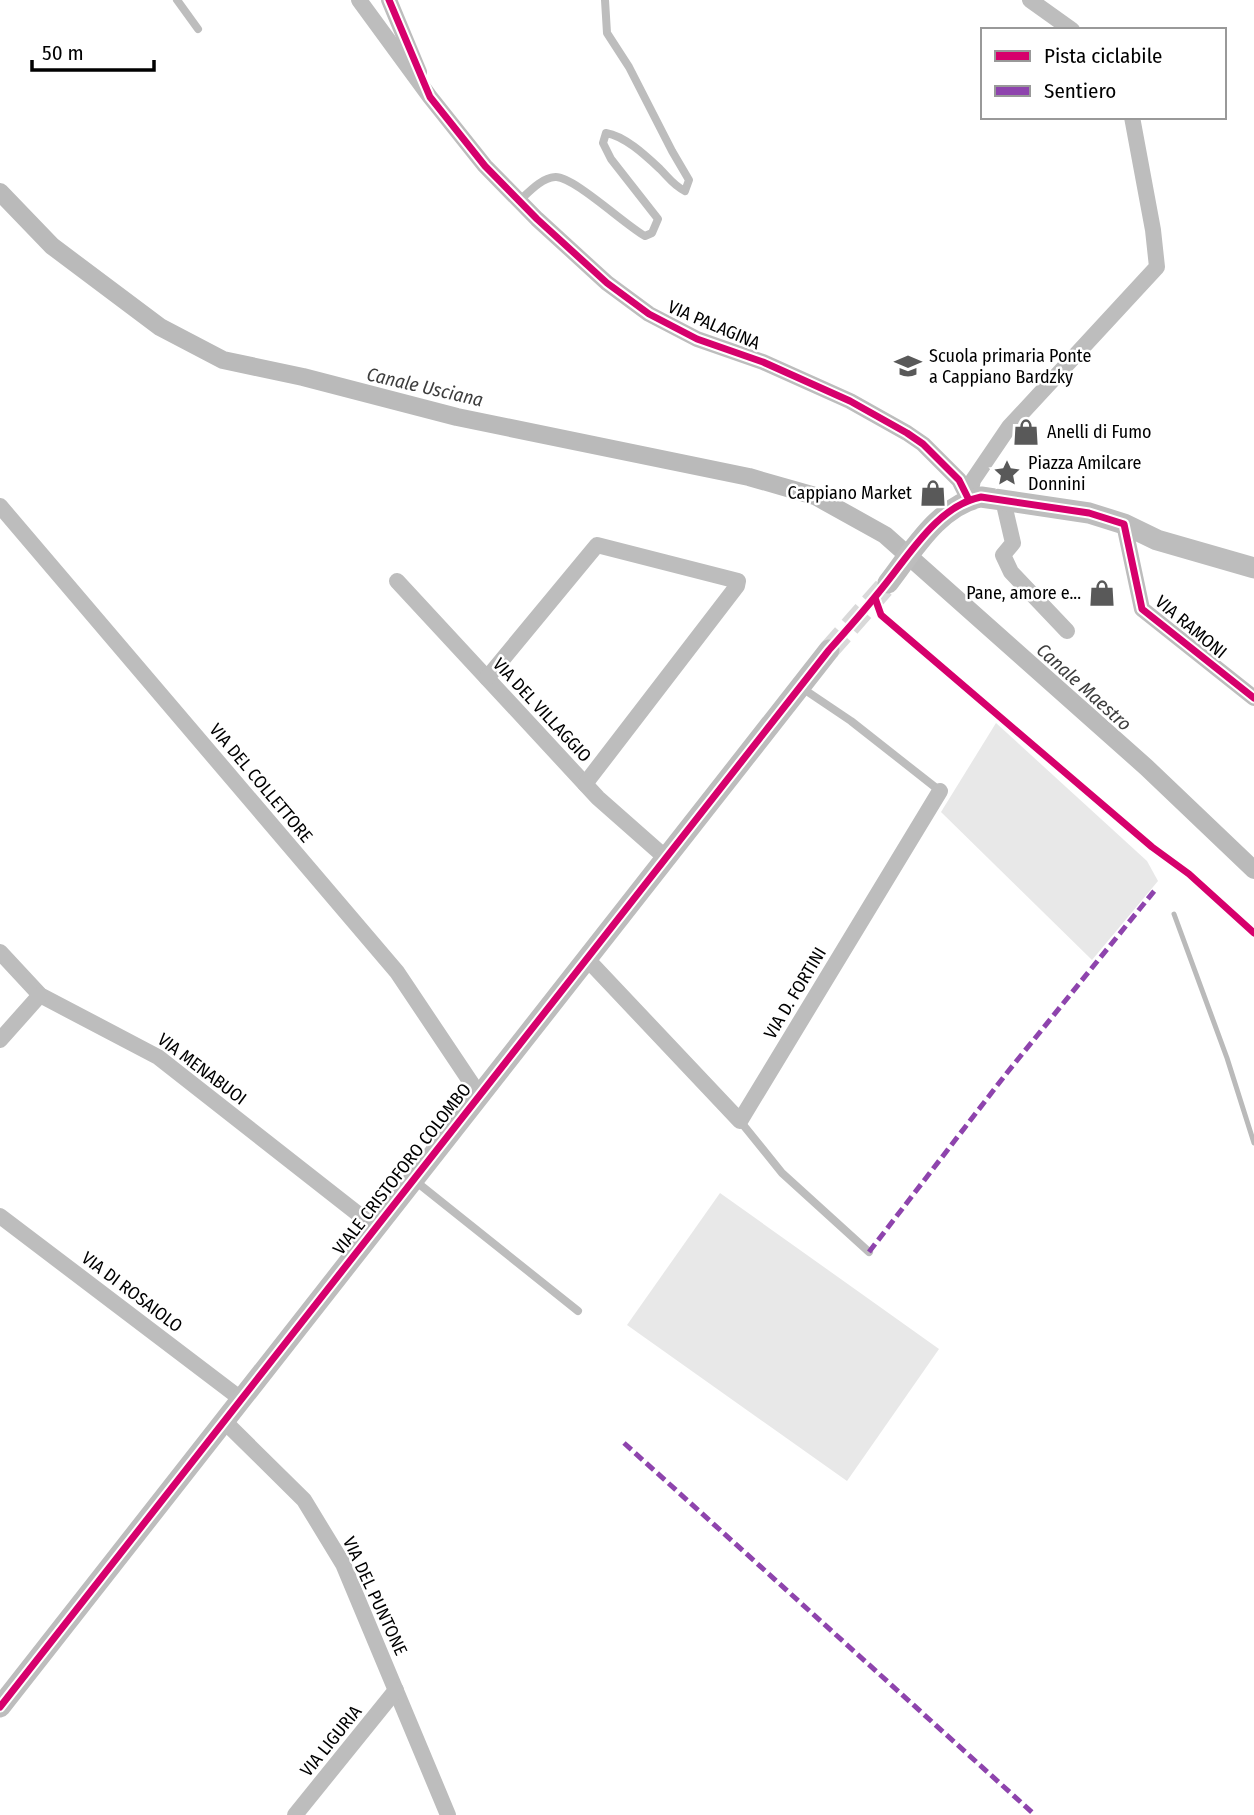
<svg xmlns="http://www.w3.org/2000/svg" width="1254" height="1815" font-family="'Fira Sans Condensed',sans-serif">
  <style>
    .green { fill: #e8e8e8 }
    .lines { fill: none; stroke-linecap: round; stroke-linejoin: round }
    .stream { stroke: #bababa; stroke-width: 5 }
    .canal { stroke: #bababa; stroke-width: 18 }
    .tertiary-tunnel { stroke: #d9d9d9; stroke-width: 21; stroke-dasharray: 21 10; stroke-linecap: butt }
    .service { stroke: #bdbdbd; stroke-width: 8 }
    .minor { stroke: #bdbdbd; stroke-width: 16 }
    .tertiary { stroke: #bdbdbd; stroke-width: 21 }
    .quiet { stroke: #8e44ad; stroke-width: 5; stroke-dasharray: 10 5; stroke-linecap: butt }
    .cycleway-casing { stroke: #fff; stroke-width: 11 }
    .cycleway { stroke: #d6006c; stroke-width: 7 }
    .labels { text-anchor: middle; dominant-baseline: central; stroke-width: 5; stroke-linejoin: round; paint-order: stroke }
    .street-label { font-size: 18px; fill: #000; stroke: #fff }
    .poi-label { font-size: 18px; fill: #000; stroke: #fff; text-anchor: start }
    .water-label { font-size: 19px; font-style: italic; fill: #3d3d3d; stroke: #fff }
  </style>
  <rect width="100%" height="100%" fill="#fff"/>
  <g class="green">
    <polygon points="996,723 1147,861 1158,881 1092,960 941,812"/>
    <polygon points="720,1193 939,1349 847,1481 627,1325"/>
  </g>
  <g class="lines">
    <polyline class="stream" points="1174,914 1227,1058 1254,1143"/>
    <polyline class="canal" points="0,192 52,246 160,327 223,360 303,377 457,417 749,477 815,496 885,535 1146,767 1254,870"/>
    <polyline class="tertiary-tunnel" points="829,650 888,583"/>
    <g class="service">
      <polyline points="177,0 198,29"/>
      <path d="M519,201C529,192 541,178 555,177C572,175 625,225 645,236L652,233L658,219L611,159L603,143L606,133C625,136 646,156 660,169C668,177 674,186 685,191L689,180L672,151L629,67L607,33L605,0"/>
      <polyline points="802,688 851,721 940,791"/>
      <polyline points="740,1121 782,1173 869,1252"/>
      <polyline points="414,1180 578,1311"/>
    </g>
    <g class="minor">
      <polyline points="359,0 430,97 485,166 537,219 607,283 649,314 697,339 763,362 850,401 907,433 923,444 959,480 969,500"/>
      <polyline points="389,0 419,72"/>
      <polyline points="1030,0 1072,30"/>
      <polyline points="969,500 973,480 1009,427 1157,267 1153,230 1132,117"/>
      <polyline points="1003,500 1013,543 1003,555 1011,572 1067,631"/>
      <polyline points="0,506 397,972 480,1096"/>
      <polyline points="1124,524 1142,609 1254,698"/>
      <polyline points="397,581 598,798 666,858"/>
      <polyline points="487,678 597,545 738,581 737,586 585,784"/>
      <polyline points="0,952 40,995 158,1057 376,1228"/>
      <polyline points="587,959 740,1121 940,791"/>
      <polyline points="0,1040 40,995"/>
      <polyline points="0,1216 241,1399"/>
      <polyline points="224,1421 304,1500 343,1564 448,1815"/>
      <polyline points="295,1815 396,1690"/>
    </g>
    <g class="tertiary">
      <path d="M888,583C912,552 939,505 981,497L1089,513L1124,524L1157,540L1254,568"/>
      <polyline points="0,1707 829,650"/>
    </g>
    <g class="quiet">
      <polyline points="869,1252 1006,1074 1155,890"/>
      <polyline points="624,1443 1035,1815"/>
    </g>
    <defs>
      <g id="cycleway">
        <polyline points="389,0 430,97 485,166 537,219 607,283 649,314 697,339 763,362 850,401 907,433 923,444 959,480 969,500"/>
        <polyline points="875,598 881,615 1152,847 1189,874 1254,933"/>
        <path d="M0,1707L829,650C846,631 863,612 879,592C907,559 936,506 981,497L1089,513L1124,524L1142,609L1254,698"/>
      </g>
    </defs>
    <use href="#cycleway" class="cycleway-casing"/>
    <use href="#cycleway" class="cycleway"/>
  </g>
  <defs>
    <symbol id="school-bare" viewBox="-9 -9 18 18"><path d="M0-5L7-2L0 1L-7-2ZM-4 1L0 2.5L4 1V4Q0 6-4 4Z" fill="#595959" stroke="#fff" stroke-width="2.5" paint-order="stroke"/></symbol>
    <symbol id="shop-bare" viewBox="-9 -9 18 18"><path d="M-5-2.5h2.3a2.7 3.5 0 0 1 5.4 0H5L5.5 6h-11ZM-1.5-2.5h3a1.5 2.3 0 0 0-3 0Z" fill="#595959" stroke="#fff" stroke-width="2.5" paint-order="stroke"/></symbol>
    <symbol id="sight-bare" viewBox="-9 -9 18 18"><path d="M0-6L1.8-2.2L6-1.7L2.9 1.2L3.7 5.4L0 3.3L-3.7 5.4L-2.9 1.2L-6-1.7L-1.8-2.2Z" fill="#595959" stroke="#fff" stroke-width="2.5" paint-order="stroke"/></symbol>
  </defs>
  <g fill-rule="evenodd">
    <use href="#school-bare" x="889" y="347" width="38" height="38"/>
    <use href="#shop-bare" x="1007" y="413" width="38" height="38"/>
    <use href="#sight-bare" x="988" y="454" width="38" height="38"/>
    <use href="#shop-bare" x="914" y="474" width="38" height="38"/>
    <use href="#shop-bare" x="1083" y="574" width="38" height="38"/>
  </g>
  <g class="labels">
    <g class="street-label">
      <text transform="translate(714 325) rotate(23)">VIA PALAGINA</text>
      <text transform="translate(1191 627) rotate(40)">VIA RAMONI</text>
      <text transform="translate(542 710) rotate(47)">VIA DEL VILLAGGIO</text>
      <text transform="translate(261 783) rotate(50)">VIA DEL COLLETTORE</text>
      <text transform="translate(795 993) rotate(-59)">VIA D. FORTINI</text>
      <text transform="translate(202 1069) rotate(37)">VIA MENABUOI</text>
      <text transform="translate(402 1169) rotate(-52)">VIALE CRISTOFORO COLOMBO</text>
      <text transform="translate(132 1292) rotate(37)">VIA DI ROSAIOLO</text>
      <text transform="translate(375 1596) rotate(65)">VIA DEL PUNTONE</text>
      <text transform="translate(331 1741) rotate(-51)">VIA LIGURIA</text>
    </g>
    <g class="poi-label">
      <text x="929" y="356">Scuola primaria Ponte<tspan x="929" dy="21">a Cappiano Bardzky</tspan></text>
      <text x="1047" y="432">Anelli di Fumo</text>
      <text x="1028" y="463">Piazza Amilcare<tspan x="1028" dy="21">Donnini</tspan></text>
      <text x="912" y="493" text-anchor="end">Cappiano Market</text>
      <text x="1081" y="593" text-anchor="end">Pane, amore e...</text>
    </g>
    <g class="water-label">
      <text transform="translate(425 387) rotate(13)">Canale Usciana</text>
      <text transform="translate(1084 687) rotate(42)">Canale Maestro</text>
    </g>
  </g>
  <rect x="981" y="28" width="245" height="91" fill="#ffffff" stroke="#999999" stroke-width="2"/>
  <rect x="995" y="51" width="35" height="10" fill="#d6006c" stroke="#999999" stroke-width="2"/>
  <text x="1044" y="63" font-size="21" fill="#000000">Pista ciclabile</text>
  <rect x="995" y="86" width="35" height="10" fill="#8e44ad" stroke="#999999" stroke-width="2"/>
  <text x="1044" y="98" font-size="21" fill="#000000">Sentiero</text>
  <path d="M32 60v10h122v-10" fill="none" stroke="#000000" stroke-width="3.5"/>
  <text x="42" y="60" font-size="21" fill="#000000" stroke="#ffffff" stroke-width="5" paint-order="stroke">50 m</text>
</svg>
